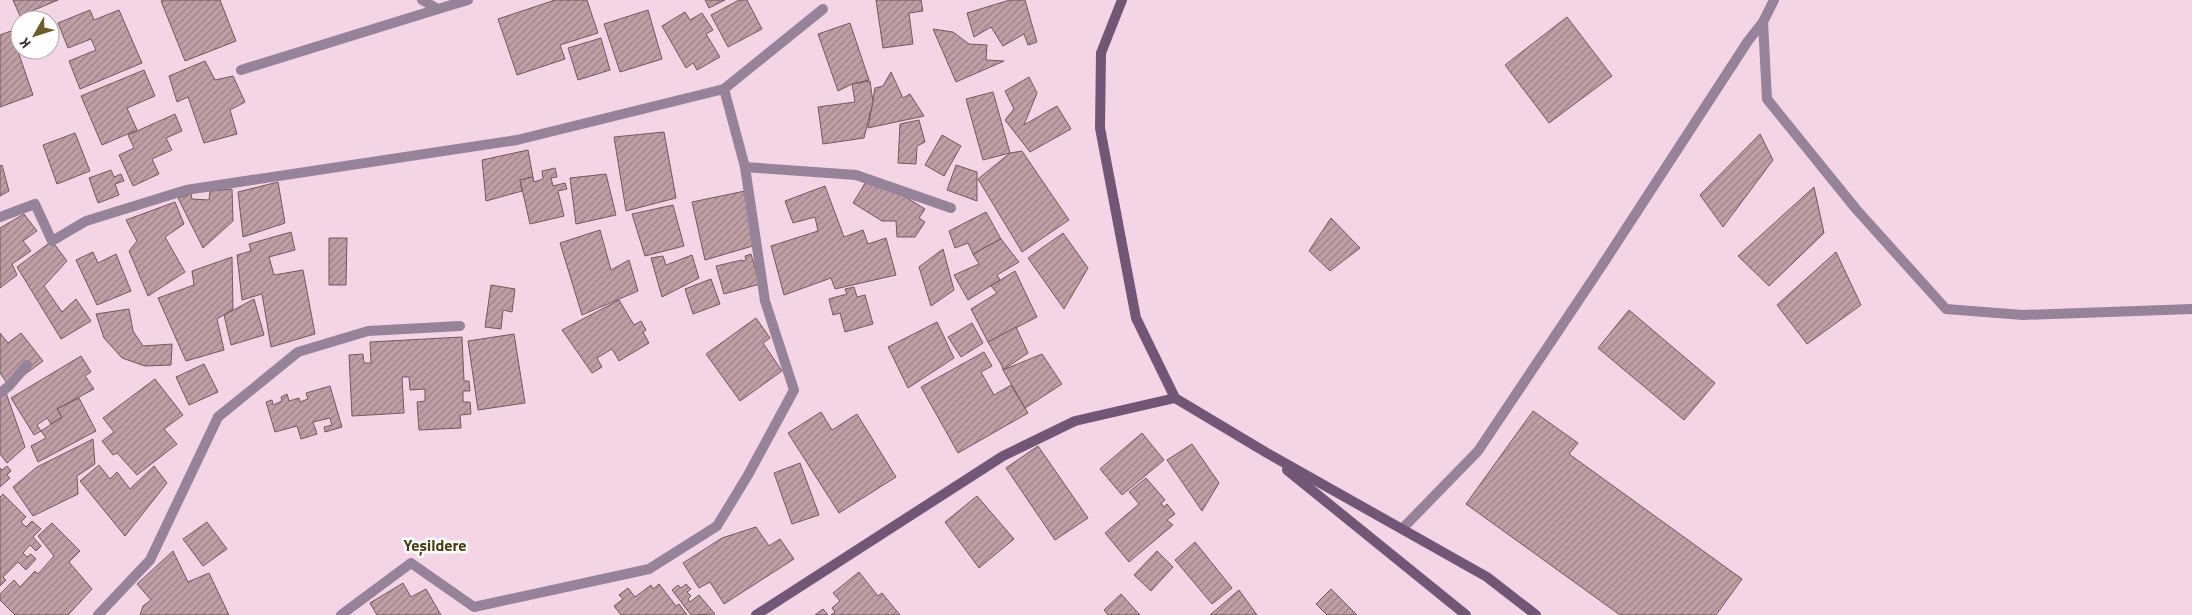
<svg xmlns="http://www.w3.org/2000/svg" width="2192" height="615" font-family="'Titillium Web',sans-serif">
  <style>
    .building { fill: url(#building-hatch); stroke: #75575e }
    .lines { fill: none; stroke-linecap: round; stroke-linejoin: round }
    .street { stroke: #968299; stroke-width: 10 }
    .secondary { stroke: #725676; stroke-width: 10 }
    .labels { text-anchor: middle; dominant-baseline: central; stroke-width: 5; stroke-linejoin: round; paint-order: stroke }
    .quarter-label { font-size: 16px; font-weight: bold; fill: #493b12; stroke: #fff }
  </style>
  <defs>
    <pattern id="building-hatch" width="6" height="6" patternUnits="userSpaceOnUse" patternTransform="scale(1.25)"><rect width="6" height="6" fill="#bf9ea5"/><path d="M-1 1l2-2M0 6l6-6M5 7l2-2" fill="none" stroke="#9c8187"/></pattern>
  </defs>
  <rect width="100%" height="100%" fill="#f4d5e6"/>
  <g class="building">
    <polygon points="13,0 58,0 20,16"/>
    <polygon points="164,0 220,0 236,41 185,61 161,1"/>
    <polygon points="555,0 587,0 598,33 560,45 565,59 517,75 498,19"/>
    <polygon points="705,0 725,0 709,8"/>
    <polygon points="739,0 747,0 762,29 728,47 711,15"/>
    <polygon points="876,0 921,0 923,11 909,13 913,44 883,48"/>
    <polygon points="1010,0 1025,0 1037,42 1028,45 1024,34 1003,46 991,27 974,37 967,13"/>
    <polygon points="90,10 94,20 119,10 142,63 80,89 69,61 96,50 91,39 68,48 58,23"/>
    <polygon points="648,10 662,59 620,72 604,24"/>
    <polygon points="685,12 690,20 702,13 713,30 706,34 720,57 697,70 693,63 686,68 662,26"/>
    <polygon points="1567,17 1612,76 1549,123 1505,65"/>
    <polygon points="850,23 869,80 852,84 838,91 818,34"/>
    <polygon points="933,29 953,32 969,44 987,45 986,60 1004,61 956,82"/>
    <polygon points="11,31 33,95 0,107 0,35"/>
    <polygon points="601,38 610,70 578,80 568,48"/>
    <polygon points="205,61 215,80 233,76 245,102 230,110 237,134 204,143 188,97 177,102 169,76"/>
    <polygon points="144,70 155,96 127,108 137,130 102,145 81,96"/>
    <polygon points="891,72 903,98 910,94 924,116 868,128 875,88 883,86"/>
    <polygon points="1029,77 1037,93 1024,125 1057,106 1071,129 1030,152 1005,120 1014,109 1005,91"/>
    <polygon points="870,81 873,102 864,138 823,144 818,107 855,102 852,84"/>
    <polygon points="993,92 1010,153 983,160 966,99"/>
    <polygon points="175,114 182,131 166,138 172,150 152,159 159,174 133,186 119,155 134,148 128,135"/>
    <polygon points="919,120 925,142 917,146 916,164 898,163 900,124"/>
    <polygon points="664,132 676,198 626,211 614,137"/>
    <polygon points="75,133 90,171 57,184 43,145"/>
    <polygon points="1760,134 1773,160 1723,227 1700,195"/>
    <polygon points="942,135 961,146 944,176 925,165"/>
    <polygon points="528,150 533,177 520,180 522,191 486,201 482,160"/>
    <polygon points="1022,151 1069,220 1022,252 978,179 1010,153"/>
    <polygon points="2,165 9,191 0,196 0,166"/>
    <polygon points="956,165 977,172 977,201 947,190"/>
    <polygon points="555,168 557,177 551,178 553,186 565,183 567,189 558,191 564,216 530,224 520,180 533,177 534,182 543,179 542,171"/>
    <polygon points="111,170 114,177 121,174 124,181 115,184 119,195 98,203 89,178"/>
    <polygon points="606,174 616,215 576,224 570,178"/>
    <polygon points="870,175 925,209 919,218 925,222 915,237 897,237 896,221 882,221 853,203"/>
    <polygon points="278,182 285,223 243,237 238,192"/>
    <polygon points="825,186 844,237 863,230 868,244 886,238 896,275 835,289 831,278 784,295 771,246 818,231 815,217 793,223 785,201"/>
    <polygon points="1814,187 1824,233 1769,286 1738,256"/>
    <polygon points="232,189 233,221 203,248 178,198 191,194 192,199 209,200 210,191"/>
    <polygon points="745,191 756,245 705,260 692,202"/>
    <polygon points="175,202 184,224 165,237 185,272 148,296 129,251 137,241 126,220"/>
    <polygon points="673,205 684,246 645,256 632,214"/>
    <polygon points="986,212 1001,239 973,254 968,243 955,248 949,231"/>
    <polygon points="24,214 37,231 23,241 31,251 12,264 17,275 0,288 0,228"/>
    <polygon points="1331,218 1360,248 1330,271 1309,251"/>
    <polygon points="600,230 611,270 629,260 638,291 582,315 560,243"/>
    <polygon points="291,232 295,250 269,257 274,275 303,270 315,334 271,347 262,294 242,300 237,255 251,251 249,244"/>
    <polygon points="1063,233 1088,268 1064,309 1028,258"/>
    <polygon points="329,238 347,238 346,285 329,285"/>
    <polygon points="1001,239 1019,262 997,275 1000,280 968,300 954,275 979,264 973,254"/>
    <polygon points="52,241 67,261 44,286 62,312 76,299 91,321 61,339 17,267"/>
    <polygon points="943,249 954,290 931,306 919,267"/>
    <polygon points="93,252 98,263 116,254 131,291 97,305 76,260"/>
    <polygon points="1836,252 1861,305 1807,344 1777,305"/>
    <polygon points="751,254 760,284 724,294 716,266 742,260 743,261 746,260 745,256"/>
    <polygon points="692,255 699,278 662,297 651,258 663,256 666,265"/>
    <polygon points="232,257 233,309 217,319 224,350 186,361 158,298 194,285 192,271"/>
    <polygon points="1015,271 1037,317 988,342 971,309 997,293 991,286"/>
    <polygon points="711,279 720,304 693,314 685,289"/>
    <polygon points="491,285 515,289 512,312 503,310 501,329 485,327"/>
    <polygon points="854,287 857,297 865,295 873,324 845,332 840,313 833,315 829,299 847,294 845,289"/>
    <polygon points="254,299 264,335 231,345 224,315"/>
    <polygon points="619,300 634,325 641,321 646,330 643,332 649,343 619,361 612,349 597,358 602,367 592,373 562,330"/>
    <polygon points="129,309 133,331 143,346 172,344 171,365 145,366 122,358 104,338 96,314"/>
    <polygon points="1629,310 1715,383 1684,420 1598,348"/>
    <polygon points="756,318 770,338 763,343 782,371 740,401 706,354"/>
    <polygon points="937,322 954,358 908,388 888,347"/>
    <polygon points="972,323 983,343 961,357 948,337"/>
    <polygon points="1016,327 1028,353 1003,370 1002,366 988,342"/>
    <polygon points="0,333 8,343 21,333 43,361 9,386 0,373"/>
    <polygon points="514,334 525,403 478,410 468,341"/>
    <polygon points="462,337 464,381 469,381 470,391 463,391 463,402 470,402 471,414 460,415 461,428 419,430 417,402 425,401 425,389 410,390 409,377 402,377 404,413 352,416 349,355 363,354 364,363 371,363 370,342"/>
    <polygon points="984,352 992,366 981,372 994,395 1011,385 1028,413 958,453 921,387"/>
    <polygon points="1042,354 1062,384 1025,408 1003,370"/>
    <polygon points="81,356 91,372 85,376 94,389 57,409 62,417 51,424 47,418 37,425 41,431 34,435 11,398"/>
    <polygon points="204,364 218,392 189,405 176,377"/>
    <polygon points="155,379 183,415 164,429 177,444 137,475 117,453 113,455 102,441 114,432 103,418"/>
    <polygon points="330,386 342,427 325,432 324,427 332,425 330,418 313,422 317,434 301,439 297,426 275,432 266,402 272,400 273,405 282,401 281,397 287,394 289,401 299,398 300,402 308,399 306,393"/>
    <polygon points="5,390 25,447 7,463 0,454 0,394"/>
    <polygon points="79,398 96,431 38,462 31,446 46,438 41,431 62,417 57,409"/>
    <polygon points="1533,411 1578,443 1569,454 1742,579 1716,615 1620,615 1466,504"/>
    <polygon points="821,412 832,430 857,414 896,477 839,513 788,433"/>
    <polygon points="1142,433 1164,460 1122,495 1100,469"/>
    <polygon points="93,439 95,464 77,476 78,494 33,516 13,487 37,467"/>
    <polygon points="1192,444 1219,483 1202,511 1167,460"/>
    <polygon points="1038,446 1088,518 1055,540 1006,468"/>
    <polygon points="800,463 819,515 792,524 774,473"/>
    <polygon points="99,465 110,479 117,472 130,489 154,466 167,483 125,536 80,481"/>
    <polygon points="7,466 11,471 7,475 10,478 0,487 0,468 2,470"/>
    <polygon points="1146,478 1165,500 1161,503 1164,507 1167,504 1175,514 1167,520 1173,525 1129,562 1105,533 1139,504 1129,492"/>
    <polygon points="3,494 26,517 21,522 26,527 32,521 41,529 33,537 41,546 36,551 30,545 23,553 27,557 31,554 36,559 26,570 18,562 3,577 6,580 0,586 0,497"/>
    <polygon points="977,496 1014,539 979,568 945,522"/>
    <polygon points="207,522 227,549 203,566 183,539"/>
    <polygon points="52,523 80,551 69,562 92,589 68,615 15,615 0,600 0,594 14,580 20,587 35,571 38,574 54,556 38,536"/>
    <polygon points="756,527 769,546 780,539 794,559 724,604 710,582 699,588 683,563 722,538"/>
    <polygon points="1195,542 1232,588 1212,604 1175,560"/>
    <polygon points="173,551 188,582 209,573 229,615 140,615 143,606 151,600 137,584"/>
    <polygon points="1157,551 1173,567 1151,591 1134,575"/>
    <polygon points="859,572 878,596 882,593 900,615 831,615 835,612 832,608 840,601 833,593"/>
    <polygon points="403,583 411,597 426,589 441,615 377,615 370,603"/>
    <polygon points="659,584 676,606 679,604 687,615 621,615 614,606 623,599 619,595 628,588 635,597 651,585 653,589"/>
    <polygon points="686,584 691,589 687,592 691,596 688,599 690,602 699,595 715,614 691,615 672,590 678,585 681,588"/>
    <polygon points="1331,589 1357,615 1327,615 1316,604"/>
    <polygon points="1239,590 1257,615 1210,615"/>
    <polygon points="1121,594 1140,615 1108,615 1104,610"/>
    <polygon points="823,609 828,615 815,615"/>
  </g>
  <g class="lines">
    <g class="street">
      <polyline points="422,0 438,9 468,0"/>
      <polyline points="1763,22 1767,99 1856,209 1946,309 2023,315 2192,309"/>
      <polyline points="241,70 438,9"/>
      <polyline points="724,89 823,9"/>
      <polyline points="0,217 35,204 52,241 86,221 186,190 517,140 724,89 745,167 856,175 951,208"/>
      <polyline points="0,393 9,386 27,365"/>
      <polyline points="1402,529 1478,451 1601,267 1748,41 1763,22 1774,0"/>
      <polyline points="98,615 150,560 218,417 298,352 368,331 460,326"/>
      <polyline points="341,615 411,563 474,607 649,569 717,526 748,475 794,390 765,301 745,167"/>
    </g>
    <g class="secondary">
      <polyline points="1122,0 1101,53 1100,128 1136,318 1175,398 1267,453 1487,577 1536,615"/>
      <polyline points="1287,470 1466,615"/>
      <polyline points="756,615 1003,456 1075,421 1175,398"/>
    </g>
  </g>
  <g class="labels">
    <g class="quarter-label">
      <text x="435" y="545">Yeşildere</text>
    </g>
  </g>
  <g transform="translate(35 35) rotate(231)"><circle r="24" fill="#ffffff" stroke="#b1acaf"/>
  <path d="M0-4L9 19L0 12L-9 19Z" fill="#6f5c2b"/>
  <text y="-8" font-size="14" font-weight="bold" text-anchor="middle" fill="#3c3037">K</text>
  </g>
</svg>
